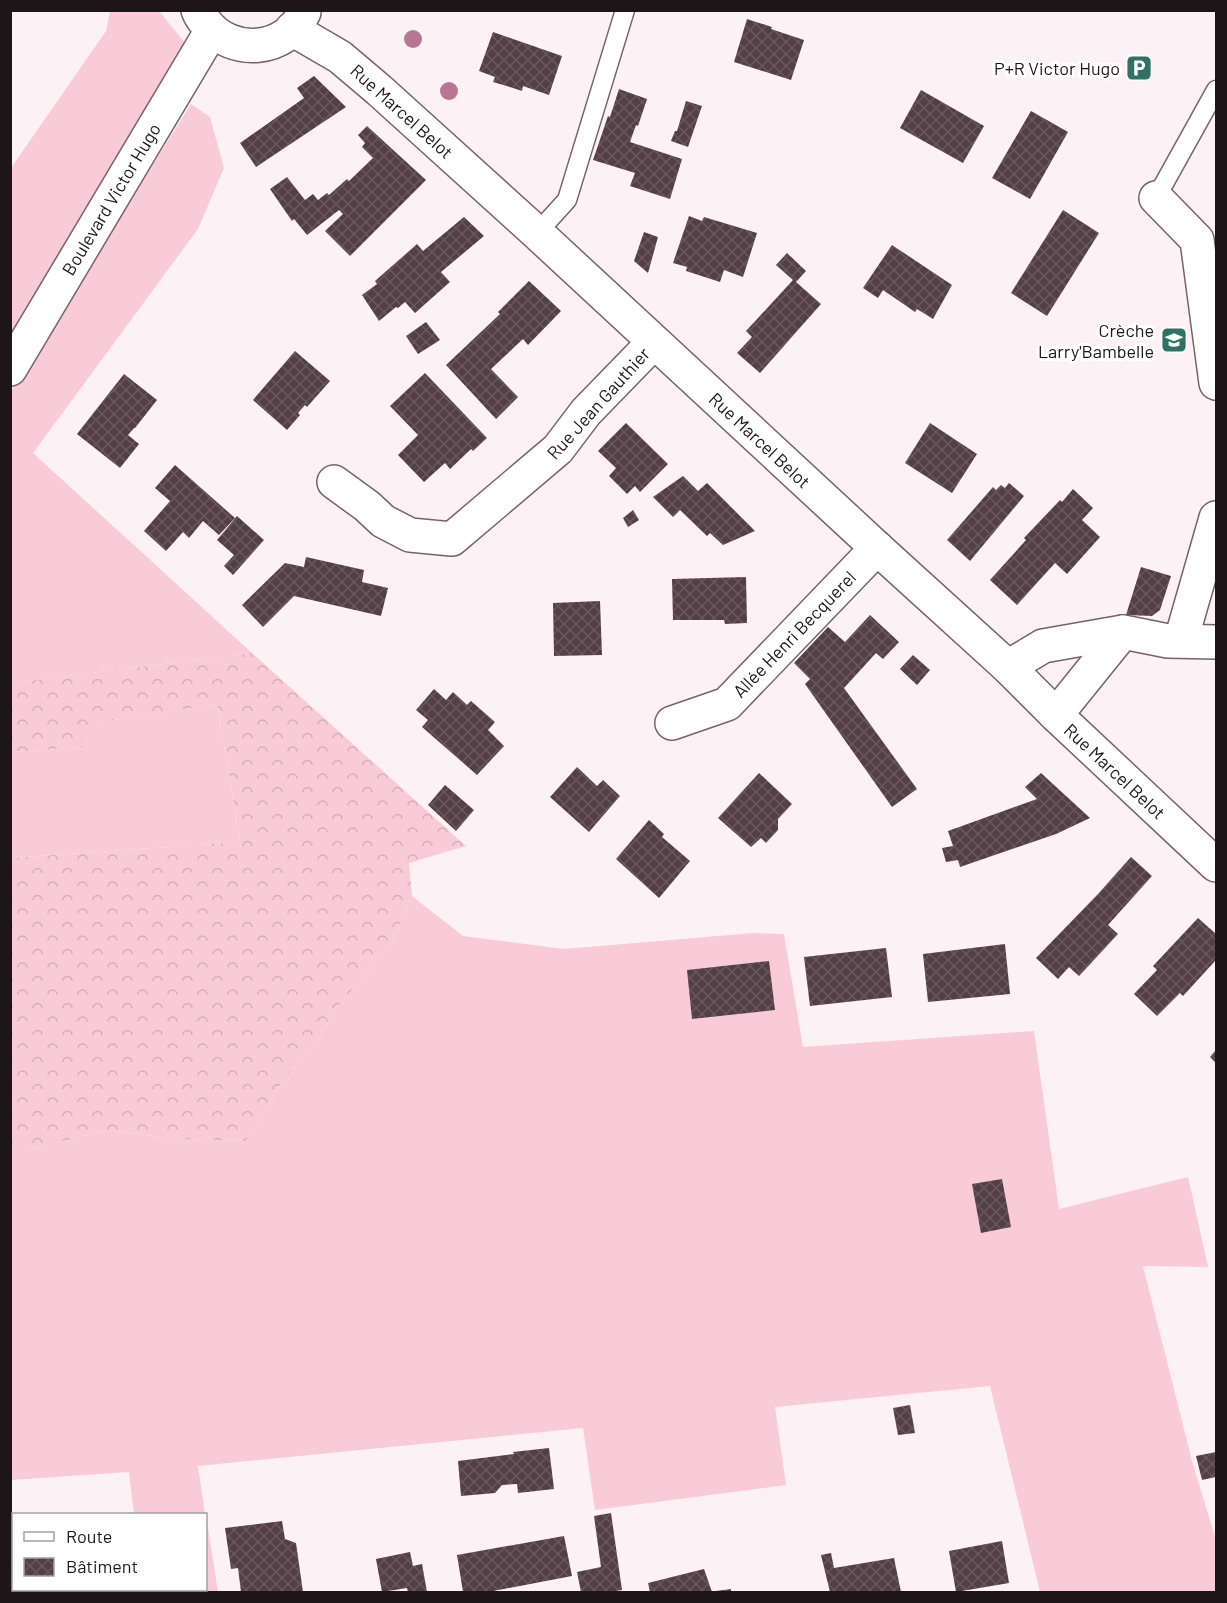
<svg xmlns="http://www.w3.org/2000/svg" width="1227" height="1603" font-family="Barlow,sans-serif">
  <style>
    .grass { fill: #f9cbd9 }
    .forest { fill: url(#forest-crowns) }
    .building { fill: url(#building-cross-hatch) }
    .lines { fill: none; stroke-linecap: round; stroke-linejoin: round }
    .lane-casing { stroke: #786269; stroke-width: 21 }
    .street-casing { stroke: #786269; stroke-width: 36 }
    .secondary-casing { stroke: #786269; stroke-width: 36 }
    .lane { stroke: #fff; stroke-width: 18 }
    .street { stroke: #fff; stroke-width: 33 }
    .secondary { stroke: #fff; stroke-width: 33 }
    .tree { fill: #b67694 }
    .labels { text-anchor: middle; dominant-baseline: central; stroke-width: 6; stroke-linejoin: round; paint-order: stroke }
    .poi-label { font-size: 18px; fill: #1e1518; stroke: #fff; text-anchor: end }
    .street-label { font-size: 18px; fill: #1e1518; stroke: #fff }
  </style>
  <defs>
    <pattern id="forest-crowns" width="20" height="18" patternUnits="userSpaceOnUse" patternTransform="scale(1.5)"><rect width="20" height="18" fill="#f9cbd9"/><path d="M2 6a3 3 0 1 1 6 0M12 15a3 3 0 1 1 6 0" fill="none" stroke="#d5adba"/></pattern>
    <pattern id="building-cross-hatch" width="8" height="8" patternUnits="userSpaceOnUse" patternTransform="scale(1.5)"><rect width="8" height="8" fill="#543f46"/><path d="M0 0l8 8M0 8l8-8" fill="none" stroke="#69575d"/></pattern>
  </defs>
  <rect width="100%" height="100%" fill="#fcf1f4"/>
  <g class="grass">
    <polygon points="110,11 159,11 185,43 77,235 11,341 11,168 106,31"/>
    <polygon points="191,104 210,117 224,168 198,229 33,453 252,653 11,683 10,393"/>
    <polygon points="217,704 240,842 11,858 11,752 84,747 93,723"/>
    <polygon points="412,896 463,936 564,949 753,933 784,934 803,1047 1034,1031 1059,1209 1188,1177 1208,1267 1143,1266 1192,1461 1216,1540 1216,1591 1209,1592 1040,1592 990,1386 775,1407 786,1485 595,1510 583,1428 198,1466 205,1514 134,1514 129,1472 11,1480 10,1162 16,1153 108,1130 175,1139 246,1141 286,1076 314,1046 333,1012 391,945"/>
    <polygon points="206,1515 218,1592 144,1592 144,1590 206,1590"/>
  </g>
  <polygon class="forest" points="252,653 466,846 409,863 412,896 391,945 333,1012 314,1046 286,1076 246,1141 175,1139 108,1130 16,1153 11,1162 11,858 240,842 217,704 94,723 84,747 11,752 11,683"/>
  <g class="building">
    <polygon points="747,19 772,27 771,29 804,40 791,80 734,62"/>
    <polygon points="493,32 562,56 549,95 523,86 522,91 513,88 493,82 495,77 479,71"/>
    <polygon points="314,76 346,107 256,167 240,143 304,98 297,88"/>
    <polygon points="619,89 647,99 638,126 636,125 630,142 682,159 670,199 630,186 635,173 593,160 608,116 610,117"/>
    <polygon points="921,90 984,126 963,163 900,128"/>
    <polygon points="686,101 702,106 688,147 671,141 675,131 677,131"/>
    <polygon points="1031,111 1068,132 1030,199 992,178"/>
    <polygon points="367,126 426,180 350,256 325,231 343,214 339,210 307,235 294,219 292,221 270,189 287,177 305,200 313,194 318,200 327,193 329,195 347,179 349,181 373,158 362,147 365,143 358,135"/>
    <polygon points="1063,210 1099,233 1047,316 1011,293"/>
    <polygon points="689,216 702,221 704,217 757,233 743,277 724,270 720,282 686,271 687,267 673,263"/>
    <polygon points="464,217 484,236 441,272 450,282 415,313 405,302 398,308 396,307 379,321 362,295 377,284 375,281 417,244 423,251"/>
    <polygon points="644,232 658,237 648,273 634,261"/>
    <polygon points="892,245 952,285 933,319 917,309 915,312 883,290 878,298 863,288"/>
    <polygon points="787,253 806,271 796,282 821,304 760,373 737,353 752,337 746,331 793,280 776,265"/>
    <polygon points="529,281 561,311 528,345 523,339 491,369 518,397 496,419 446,365 500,314 498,312"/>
    <polygon points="426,322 440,340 418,354 406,336"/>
    <polygon points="295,351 330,381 307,407 305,405 298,413 300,415 287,430 253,400"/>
    <polygon points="425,373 487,438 473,451 471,449 450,469 445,463 424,482 398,455 418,435 390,406"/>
    <polygon points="124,374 157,400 135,428 134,428 128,435 139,444 120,468 77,434"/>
    <polygon points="626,423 668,464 640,492 635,486 627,494 609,476 616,468 598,451"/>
    <polygon points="930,423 977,454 952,493 905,463"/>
    <polygon points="175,465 235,518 219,535 203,521 189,538 183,532 166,551 144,531 170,501 155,488"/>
    <polygon points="683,476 698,491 707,483 755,531 723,545 710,533 707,536 680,510 673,517 653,497"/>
    <polygon points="1009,483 1024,496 970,561 947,540 993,487 996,490 1001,485 1005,488"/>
    <polygon points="1073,489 1093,508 1082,520 1100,537 1067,574 1055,563 1017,605 990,580 1026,540 1024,538 1060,500 1062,502"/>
    <polygon points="633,510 639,520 628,527 623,518"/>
    <polygon points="237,516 264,540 233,575 224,566 234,555 217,540"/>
    <polygon points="306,557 364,570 362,582 388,588 381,616 294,596 263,627 242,605 285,563 304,567"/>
    <polygon points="1141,567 1171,576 1160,610 1152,616 1126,615"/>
    <polygon points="746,577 747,623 725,624 724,620 673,620 672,579"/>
    <polygon points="600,601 602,655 554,656 553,603"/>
    <polygon points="870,615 899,642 883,659 876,653 844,688 917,789 892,807 805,684 810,679 794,663 828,627 845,642"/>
    <polygon points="913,655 930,670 917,685 900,669"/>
    <polygon points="434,689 446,700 453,692 467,705 471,701 495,722 488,730 504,746 477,775 422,727 428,720 416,710"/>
    <polygon points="577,767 597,786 603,780 620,796 589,832 550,797"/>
    <polygon points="759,773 792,804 778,819 778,830 766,843 761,838 751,847 718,818"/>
    <polygon points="1041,773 1090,818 1056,834 960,867 958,860 946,862 942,848 953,846 948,831 1037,799 1025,787"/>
    <polygon points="445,785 474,810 456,831 428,805"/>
    <polygon points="649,820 664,834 662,837 690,861 659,898 616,859"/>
    <polygon points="1131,857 1152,876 1108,925 1118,934 1079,976 1069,967 1058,979 1036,958 1098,894"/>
    <polygon points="1198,918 1216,934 1216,960 1183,996 1180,993 1157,1016 1134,994 1157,970 1153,966"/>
    <polygon points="1005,944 1010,994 928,1002 923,954"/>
    <polygon points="886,948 892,997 810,1006 804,957"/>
    <polygon points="769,961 775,1010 692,1019 687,970"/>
    <polygon points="1216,1050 1216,1063 1210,1057"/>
    <polygon points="1002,1179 1011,1227 981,1233 972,1184"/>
    <polygon points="910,1405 915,1433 898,1435 893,1408"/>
    <polygon points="549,1448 554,1489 518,1493 517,1484 502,1485 495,1493 461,1496 458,1461 514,1454 513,1452"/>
    <polygon points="1216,1452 1216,1477 1202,1480 1196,1456"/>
    <polygon points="611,1513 622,1590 610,1592 581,1592 577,1572 601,1567 594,1516"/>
    <polygon points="282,1521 285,1539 296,1543 303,1592 241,1592 238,1568 231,1569 225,1528"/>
    <polygon points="564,1536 572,1576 488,1592 463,1592 457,1555"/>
    <polygon points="1002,1541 1009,1583 956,1592 949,1551"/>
    <polygon points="410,1552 413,1566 422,1564 427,1592 408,1592 407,1588 382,1592 376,1559"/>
    <polygon points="831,1553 834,1568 894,1558 901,1592 830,1592 821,1555"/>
    <polygon points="704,1569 712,1592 650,1592 648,1583"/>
    <polygon points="731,1589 731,1592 716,1592 716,1591"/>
  </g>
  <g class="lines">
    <defs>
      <g id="lane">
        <polyline points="1156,198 1216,90"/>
        <polyline points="537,233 567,200 625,10"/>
      </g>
      <g id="street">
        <polyline points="1156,198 1197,240 1216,383"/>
        <polyline points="334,482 367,506 383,521 410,535 452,539 558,449 586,412 654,342"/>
        <polyline points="1181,640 1216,518"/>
        <polyline points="1008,667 1043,646 1123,632 1168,641 1216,642"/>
        <polyline points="1056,715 1123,632"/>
        <polyline points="672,723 727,704 877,548"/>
      </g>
      <g id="secondary">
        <path d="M198,10C200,16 202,18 206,23C231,56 287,53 304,12"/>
        <polyline points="292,29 340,57 379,90 537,233 877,548 1008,667 1056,715 1216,865"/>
        <polyline points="10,369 212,30"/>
      </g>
    </defs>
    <use href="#lane" class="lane-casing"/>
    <use href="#street" class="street-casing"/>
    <use href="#secondary" class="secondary-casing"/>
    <use href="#lane" class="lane"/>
    <use href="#street" class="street"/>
    <use href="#secondary" class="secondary"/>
  </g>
  <g class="tree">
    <circle cx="413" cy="39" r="9"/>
    <circle cx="449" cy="91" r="9"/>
  </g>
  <defs>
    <symbol id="parking-square" viewBox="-11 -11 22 22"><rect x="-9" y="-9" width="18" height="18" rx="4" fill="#2f7163" stroke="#fff"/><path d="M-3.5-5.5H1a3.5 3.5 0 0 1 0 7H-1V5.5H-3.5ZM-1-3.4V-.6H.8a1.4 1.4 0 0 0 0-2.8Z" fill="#fff"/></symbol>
    <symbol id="school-square" viewBox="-11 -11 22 22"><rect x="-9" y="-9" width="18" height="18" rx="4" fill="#2f7163" stroke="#fff"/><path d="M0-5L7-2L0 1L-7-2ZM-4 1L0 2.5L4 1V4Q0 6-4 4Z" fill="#fff"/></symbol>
  </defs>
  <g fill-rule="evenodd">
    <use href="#parking-square" x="1124" y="53" width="30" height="30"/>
    <use href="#school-square" x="1159" y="325" width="30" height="30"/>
  </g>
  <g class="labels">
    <g class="poi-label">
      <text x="1120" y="68">P+R Victor Hugo</text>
      <text x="1154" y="330">Crèche<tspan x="1154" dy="21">Larry'Bambelle</tspan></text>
    </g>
    <g class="street-label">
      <text transform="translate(402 111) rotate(42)">Rue Marcel Belot</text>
      <text transform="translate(111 199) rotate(-59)">Boulevard Victor Hugo</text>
      <text transform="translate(598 403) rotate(-48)">Rue Jean Gauthier</text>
      <text transform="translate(760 440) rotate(43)">Rue Marcel Belot</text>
      <text transform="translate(794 634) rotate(-46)">Allée Henri Becquerel</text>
      <text transform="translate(1115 771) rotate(43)">Rue Marcel Belot</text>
    </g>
  </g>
  <rect width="1227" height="1603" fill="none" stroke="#1e1518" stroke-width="24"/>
  <rect x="12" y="1513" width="195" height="78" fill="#ffffff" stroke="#a5a1a3" stroke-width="1.5"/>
  <rect x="24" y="1532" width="30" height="9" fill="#ffffff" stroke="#a5a1a3" stroke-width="1.5"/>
  <text x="66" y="1543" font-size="18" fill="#1e1518">Route</text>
  <rect x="24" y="1558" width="30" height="18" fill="url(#building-cross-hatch)" stroke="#a5a1a3" stroke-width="1.5"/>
  <text x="66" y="1573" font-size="18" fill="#1e1518">Bâtiment</text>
</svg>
